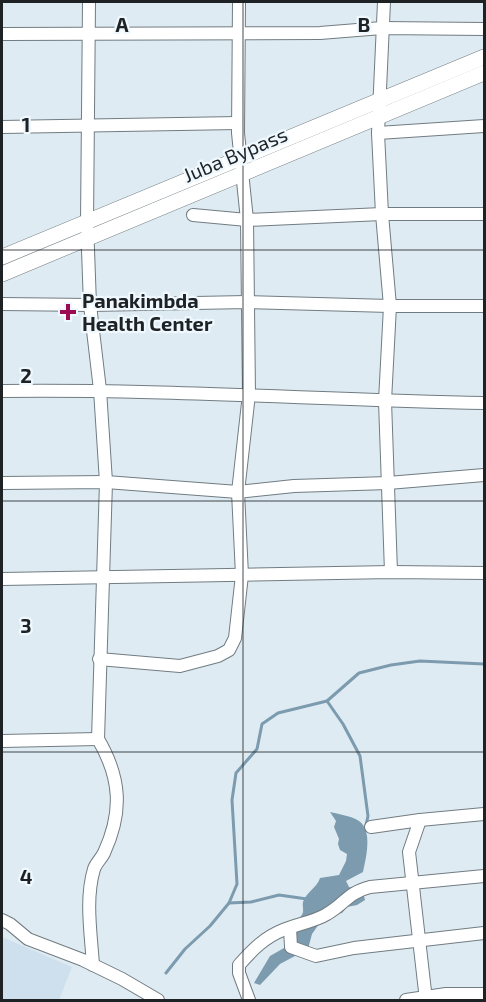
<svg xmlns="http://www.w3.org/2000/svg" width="486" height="1002" font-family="'Exo 2',sans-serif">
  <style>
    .built { fill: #cee0ed }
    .water { fill: #7c9baf }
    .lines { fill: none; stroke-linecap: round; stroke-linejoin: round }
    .stream { stroke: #7c9baf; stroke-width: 3 }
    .minor-casing { stroke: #717c82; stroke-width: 14 }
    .major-casing { stroke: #717c82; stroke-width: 16 }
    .minor { stroke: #fff; stroke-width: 12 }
    .major { stroke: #fff; stroke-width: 15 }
    .grid { fill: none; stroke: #1e2224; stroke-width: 1.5; stroke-opacity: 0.55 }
    .poi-dot { fill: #9e0953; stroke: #eef8fe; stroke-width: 2 }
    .labels { text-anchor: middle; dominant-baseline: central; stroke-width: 4.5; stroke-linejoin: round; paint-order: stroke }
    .street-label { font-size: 20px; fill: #1e2224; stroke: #eef8fe }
    .poi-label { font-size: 20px; font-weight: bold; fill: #1e2224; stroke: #eef8fe; text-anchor: start }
    .grid-label { font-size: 20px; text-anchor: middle; font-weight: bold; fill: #1e2224; stroke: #eef8fe; stroke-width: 4.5; stroke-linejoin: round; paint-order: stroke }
  </style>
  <rect width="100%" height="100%" fill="#dfebf2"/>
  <polygon class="built" points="2,937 72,967 59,1000 2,1000"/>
  <path class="water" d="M330,812C338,814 352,816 359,821C373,831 366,858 363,872L346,881L349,887L363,892L365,900L357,905L347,907L342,913L324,917L312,934L308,949L280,964L260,985L254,983L270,956L284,948V938L282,932C288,927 297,922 301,916C305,912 302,907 303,902C306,892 317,888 320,878L339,875L346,861L347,854L340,850L338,844L339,839L334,827L336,821Z"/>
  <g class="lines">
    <g class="stream">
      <polyline points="327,701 343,724 360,756 368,816 365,830"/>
      <polyline points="229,903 251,902 279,895 307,899"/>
      <polyline points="166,973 185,949 210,926 229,903 237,884 232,800 236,773 257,749 262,724 278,713 327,701 359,673 391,665 420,661 484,664"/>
    </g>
    <defs>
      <g id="minor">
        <path d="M89,2L87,222L90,305L100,390L106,482L98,739C121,778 123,812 104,853C101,859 96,863 94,869C85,899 91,934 93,965"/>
        <polyline points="384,2 378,133 382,214 390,306 385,401 391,572"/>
        <polyline points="2,34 320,33 382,28 484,29"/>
        <polyline points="2,127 238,123"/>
        <polyline points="378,133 484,126"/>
        <polyline points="193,215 247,220 382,214 484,214"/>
        <polyline points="2,304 90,305 247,302 390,306 484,306"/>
        <path d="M2,391C163,389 323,400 484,403"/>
        <polyline points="2,483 106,482 238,492 294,486 388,483 484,475"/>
        <polyline points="2,579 391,572 484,573"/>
        <polyline points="99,659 180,666 218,656 229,650 235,638 242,575 238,492 249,394 247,220 238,133 239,2"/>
        <polyline points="2,741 98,739"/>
        <polyline points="420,820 409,852 426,1000"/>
        <polyline points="371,827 420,820 484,814"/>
        <polyline points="2,920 10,924 28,939 83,960 122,979 158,1000"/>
        <polyline points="290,928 291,947 316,956 354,948 484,933"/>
        <path d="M249,1000L239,973V965C252,950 265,937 283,930C297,924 314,922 327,914C346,903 347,893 370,887L484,876"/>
        <polyline points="406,1000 446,994 484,994"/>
      </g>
      <g id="major">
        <polyline points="2,257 484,57"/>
        <polyline points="2,274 484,73"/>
      </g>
    </defs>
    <use href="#minor" class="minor-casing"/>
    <use href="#major" class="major-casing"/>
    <use href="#minor" class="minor"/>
    <use href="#major" class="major"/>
  </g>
  <path class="grid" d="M243,2V1000M2,250H484M2,501H484M2,752H484"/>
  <path class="poi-dot" d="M65 303h6v6h6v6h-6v6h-6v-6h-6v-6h6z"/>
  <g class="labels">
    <g class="street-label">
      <text transform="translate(235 154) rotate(-23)">Juba Bypass</text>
    </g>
    <g class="poi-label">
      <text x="82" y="300">Panakimbda<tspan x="82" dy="23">Health Center</tspan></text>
    </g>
  </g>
  <g class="grid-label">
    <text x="122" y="32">A</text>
    <text x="364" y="32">B</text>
    <text x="26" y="132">1</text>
    <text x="26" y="383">2</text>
    <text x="26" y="633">3</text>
    <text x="26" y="884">4</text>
  </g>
  <rect width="486" height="1002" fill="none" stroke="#1e2224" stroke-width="6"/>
</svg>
